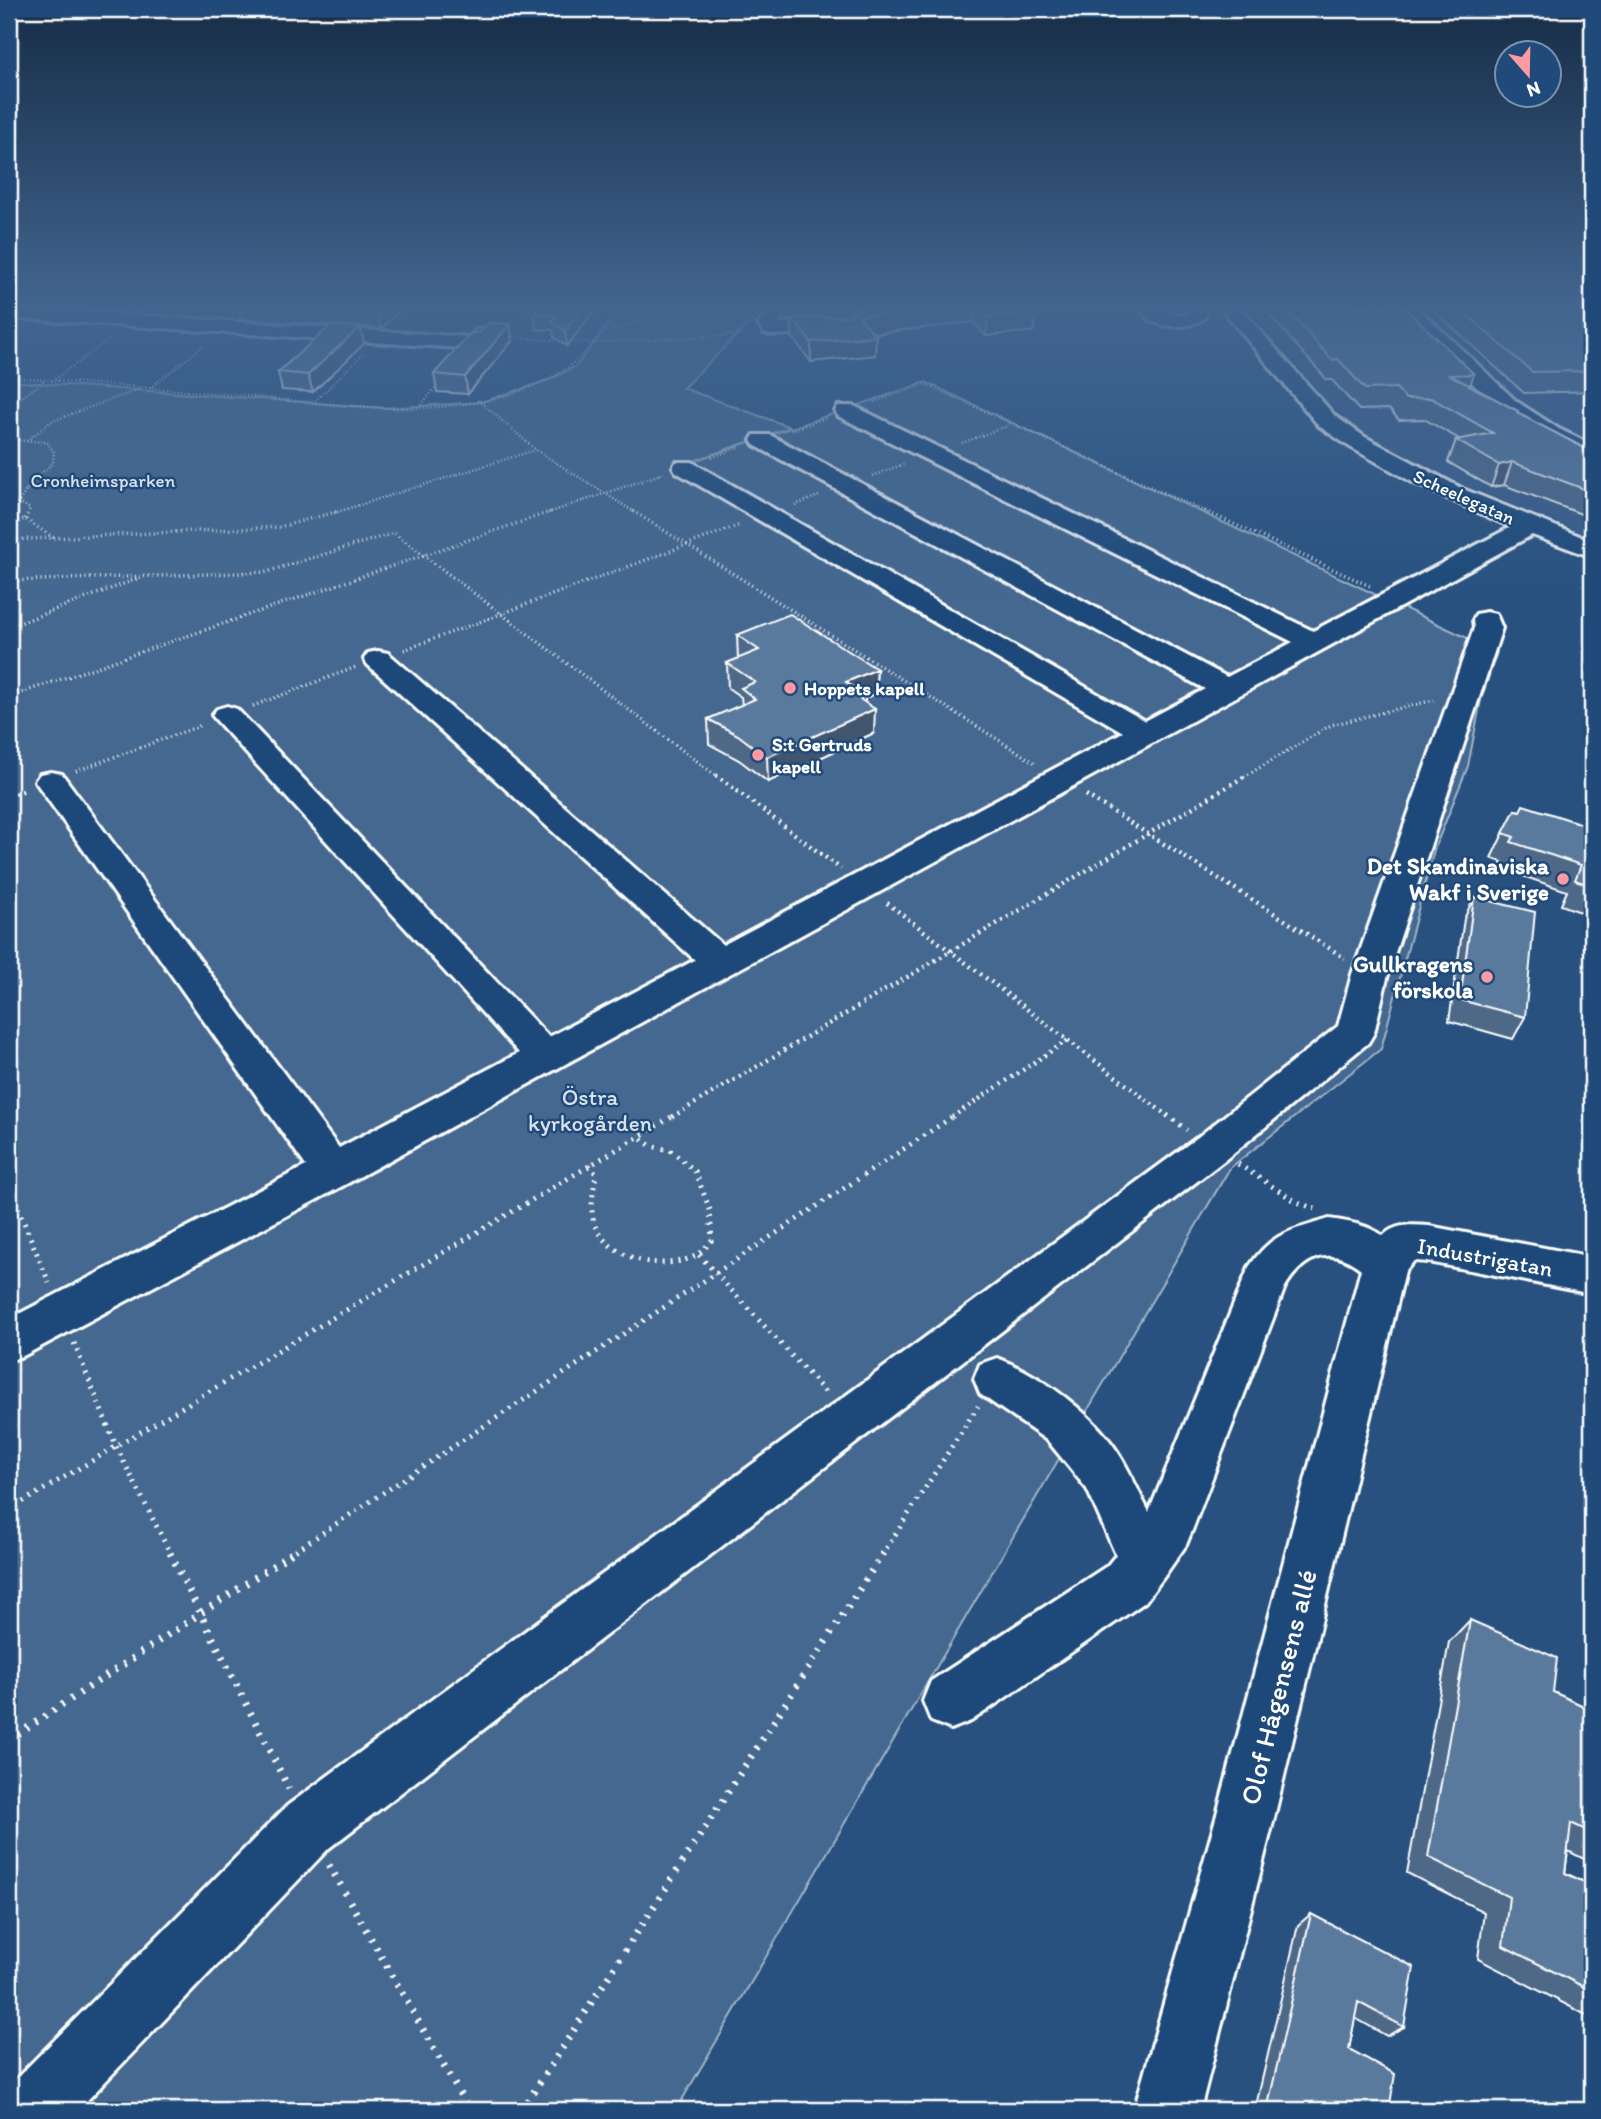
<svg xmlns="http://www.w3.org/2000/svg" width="1601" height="2119" font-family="Itim,sans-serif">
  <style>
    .built { fill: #375d88 }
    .green { fill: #446890; stroke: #a2b4c8; stroke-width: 2 }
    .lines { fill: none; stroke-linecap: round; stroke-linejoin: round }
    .minor-casing { stroke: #fff; stroke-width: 6 }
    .path-far4 { stroke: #fff; stroke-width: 2.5; stroke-dasharray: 1 2.5; stroke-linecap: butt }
    .path-far3 { stroke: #fff; stroke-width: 3.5; stroke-dasharray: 1 3.5; stroke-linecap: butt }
    .path-far2 { stroke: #fff; stroke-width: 4.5; stroke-dasharray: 2 4.5; stroke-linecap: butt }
    .path-far1 { stroke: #fff; stroke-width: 5; stroke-dasharray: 2 6; stroke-linecap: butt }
    .path { stroke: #fff; stroke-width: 7; stroke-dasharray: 2.5 8; stroke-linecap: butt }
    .minor { fill: #1f4a7a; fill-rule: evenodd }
    .wall { fill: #4d6987; stroke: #fff; stroke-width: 2 }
    .shaded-wall { fill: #3f556e; stroke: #fff; stroke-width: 2 }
    .building { fill: #5a7a9d; stroke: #fff; stroke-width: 2 }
    .poi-dot { fill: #ff9aa2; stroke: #1f4a7a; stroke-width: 2.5 }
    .labels { text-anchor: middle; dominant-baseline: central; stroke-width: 5; stroke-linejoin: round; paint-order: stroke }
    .far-park-label { font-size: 19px; fill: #dae1e9; stroke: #1f4a7a }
    .far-street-label { font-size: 19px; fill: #fff; stroke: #1f4a7a }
    .far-poi-label { font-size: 19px; font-weight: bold; fill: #fff; stroke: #1f4a7a; text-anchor: start }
    .poi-label { font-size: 23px; font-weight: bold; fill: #fff; stroke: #1f4a7a; text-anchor: end }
    .park-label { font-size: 23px; fill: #dae1e9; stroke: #1f4a7a }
    .street-label { font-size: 23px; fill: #fff; stroke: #1f4a7a }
    .near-street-label { font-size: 28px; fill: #fff; stroke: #1f4a7a }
  </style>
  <rect width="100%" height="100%" fill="#28517f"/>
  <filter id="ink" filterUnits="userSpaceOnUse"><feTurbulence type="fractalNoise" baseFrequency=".0143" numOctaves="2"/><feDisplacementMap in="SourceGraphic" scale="14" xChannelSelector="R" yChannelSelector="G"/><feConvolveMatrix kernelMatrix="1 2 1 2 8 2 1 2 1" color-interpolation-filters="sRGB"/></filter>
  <g filter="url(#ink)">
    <g class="built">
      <polygon points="527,307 606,307 584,339 505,334"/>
      <polygon points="1252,307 1592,307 1592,537 1462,485 1391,450 1358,429 1325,401"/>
    </g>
    <polygon class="green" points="623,307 766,307 683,388 790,427 679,466 926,382 1497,652 1481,700 1468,766 1434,850 1381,1049 1230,1168 676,2110 9,2110 9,381 385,408 482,402 549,380 576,366"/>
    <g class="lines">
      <defs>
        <g id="minor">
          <polygon points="9,307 470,337 476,330 483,328 493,334 482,347 475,349 9,318"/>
          <polygon points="770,307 788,307 778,323 846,320 856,326 846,332 771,335 764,333 758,324"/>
          <path d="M1141,307C1146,307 1155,306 1159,307C1170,311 1174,318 1187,314L1183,307H1202L1207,315C1194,332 1145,330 1141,307Z"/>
          <polygon points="1220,307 1239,307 1335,416 1365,437 1463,489 1592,541 1592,557 1532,535 348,1183 25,1355 9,1361 9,1319 306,1166 35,781 40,774 51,772 62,774 339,1148 519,1053 217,721 212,715 217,709 227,706 237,709 549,1037 695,960 368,665 364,659 368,653 378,651 388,653 723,945 1123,732 676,472 673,467 676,462 692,462 1145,721 1205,689 754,445 751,440 754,435 770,435 1227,677 1293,642 838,416 835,411 838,406 854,406 1313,631 1511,527 1414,483 1350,447 1319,426"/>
          <polygon points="1397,307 1417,307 1516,401 1559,429 1592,445 1592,461 1543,439 1500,411"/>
          <polygon points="1486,612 1496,614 1502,628 1388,974 1374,1033 1368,1043 1226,1159 329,1848 78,2110 9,2110 9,2086 287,1806 1198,1137 1338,1026 1352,974 1474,628 1473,620 1476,614"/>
          <path d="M1329,1219C1349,1222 1366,1224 1383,1236C1396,1223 1412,1225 1429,1226L1592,1257V1294L1429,1262L1414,1261L1405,1271L1274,1818L1200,2110H1134L1216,1818L1361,1269C1331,1245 1304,1255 1285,1287L1193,1528L1186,1545L1163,1578L1145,1602L971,1721L951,1729L931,1721L923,1701L931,1681L1107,1566L1116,1555L1087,1489L1048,1441L980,1394L974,1379L980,1364L997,1358C1042,1375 1098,1417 1122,1459C1132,1476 1140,1495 1149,1512L1249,1267C1272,1232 1291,1231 1329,1219Z"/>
        </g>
      </defs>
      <use href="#minor" class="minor-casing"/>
      <g class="path-far4">
        <polyline points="597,335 682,307"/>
        <polyline points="509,337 591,343 748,334"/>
        <polyline points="9,338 18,332"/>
        <path d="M9,377C85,383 161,389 236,395C340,404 464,428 559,373C585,358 602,330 620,307"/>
        <polyline points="52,381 110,339"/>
        <polyline points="150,388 204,345"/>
        <polyline points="478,400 536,450 636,513"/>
        <polyline points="315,401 363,354"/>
        <polyline points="874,402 925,384 1208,513"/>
        <polyline points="421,405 438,385"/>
        <polyline points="9,407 45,380"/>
        <polyline points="791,430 826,418"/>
        <polyline points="9,440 47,442 54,452 53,463 32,481 19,502 9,506"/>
        <polyline points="27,441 50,422 140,389"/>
        <polyline points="962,443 1010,425"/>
        <polyline points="712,457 740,447"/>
        <polyline points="873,476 904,464"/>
        <polyline points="19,502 30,509 28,513"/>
        <polyline points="795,505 819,496"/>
        <polyline points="334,513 535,450"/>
        <polyline points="548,513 664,473"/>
      </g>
      <g class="path-far3">
        <polyline points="633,511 1037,764"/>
        <polyline points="1205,511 1372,587"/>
        <polyline points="25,519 29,511"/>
        <polyline points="9,523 25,519 54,538"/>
        <polyline points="9,540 279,527 339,511"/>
        <polyline points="9,581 266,572 394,533 718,777"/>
        <polyline points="9,627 142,577"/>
        <polyline points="404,650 740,525"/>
        <polyline points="9,697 553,511"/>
        <polyline points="253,706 356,667"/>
        <polyline points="76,771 202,725"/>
        <polyline points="1244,777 1331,725 1434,700"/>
      </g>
      <g class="path-far2">
        <polyline points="716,775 841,869"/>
        <polyline points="1086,795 1345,958"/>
        <polyline points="9,796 25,790"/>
        <polyline points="887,903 1169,1117"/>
        <polyline points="672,1117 1247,775"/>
        <polyline points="952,1117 1068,1040"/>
      </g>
      <g class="path-far1">
        <polyline points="1167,1115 1187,1130"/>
        <polyline points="1238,1164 1295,1201 1315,1209"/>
        <path d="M589,1165L596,1174C594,1191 588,1211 596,1228C613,1261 665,1272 697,1255C703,1252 707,1245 712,1240L710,1210L695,1171L670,1150L651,1146L638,1136"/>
        <polyline points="9,1186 49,1283"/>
        <polyline points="699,1255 826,1393"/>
        <polyline points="74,1343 116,1446 171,1555"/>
        <polyline points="9,1510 675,1115"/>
        <polyline points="289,1555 955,1115"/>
        <polyline points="882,1555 978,1406"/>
      </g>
      <g class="path">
        <polyline points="170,1553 289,1789"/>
        <polyline points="9,1740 292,1553"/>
        <polyline points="329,1865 469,2110"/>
        <polyline points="522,2110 883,1553"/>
      </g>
      <use href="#minor" class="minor"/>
    </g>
    <g class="wall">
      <polygon points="53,307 145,307 138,313"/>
      <polygon points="237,307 404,307 381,329 360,327 364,344 313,392 282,390 278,372 331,325 241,319"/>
      <polygon points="597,307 567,346 554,337 553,330 536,329 534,314"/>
      <polygon points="784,307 1035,307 1037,308 1034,331 986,336 973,322 874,334 876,336 875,355 811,362 792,337 792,320 784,320"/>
      <polygon points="1262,307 1404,307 1474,374 1470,385 1517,413 1592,452 1592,518 1504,485 1491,487 1448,462 1456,440 1459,439 1424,419 1399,420 1389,409 1359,410 1332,380 1327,380"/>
      <polygon points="1430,307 1592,307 1592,391 1524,393"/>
      <polygon points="510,324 512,341 468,394 437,392 434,374"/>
      <polygon points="1592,399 1592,421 1583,418 1590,400"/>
      <polygon points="737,635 877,669 875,694 865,698 865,702 874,733 768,782 739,760 709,744 708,719 742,705 741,697 728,688 727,663 738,659"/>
      <polygon points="1515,810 1592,827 1592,916 1561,905 1567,891 1499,868 1502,862 1491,858"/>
      <polygon points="1474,897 1525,1017 1513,1039 1449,1021 1464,919"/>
      <polygon points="1470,1620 1553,1692 1592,1710 1592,1863 1568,1851 1565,1873 1592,1886 1592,2018 1478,1959 1484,1912 1407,1873 1449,1642"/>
      <polygon points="1311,1914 1404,2027 1387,2036 1355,2018 1349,2049 1389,2110 1255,2110 1298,1925"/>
    </g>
    <g class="shaded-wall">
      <polygon points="136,307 145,307 138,313"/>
      <polygon points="382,307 404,307 381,329 377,312"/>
      <polygon points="584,307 597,307 567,346 565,331"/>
      <polygon points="942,307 975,307 973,322 859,335 859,316"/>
      <polygon points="1037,308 1034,331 986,336 988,317"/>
      <polygon points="510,324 512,341 468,394 465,377"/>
      <polygon points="360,327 364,344 313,392 308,375"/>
      <polygon points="876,336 875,355 811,362 811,342"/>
      <polygon points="1512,462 1504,485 1491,487 1499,465"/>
      <polygon points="877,669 875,694 865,698 865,713 875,709 874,733 768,782 767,757 846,682"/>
    </g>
    <g class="building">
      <polygon points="308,307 382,307 377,312"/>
      <polygon points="540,307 584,307 565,331 552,322 556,315 534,314"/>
      <polygon points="860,307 942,307 859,316 876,336 811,342 792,318 849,316"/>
      <polygon points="979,307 1035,307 1037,308 1033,309 1036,312 988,317"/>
      <polygon points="1284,307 1404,307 1474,374 1450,375 1518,411 1517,413 1592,452 1592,492 1512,462 1499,465 1456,440 1493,433 1431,398 1406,399 1396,388 1365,389 1338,359 1332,360"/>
      <polygon points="1458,307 1592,307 1592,341 1591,341 1592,342 1592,371 1532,372"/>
      <polygon points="489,323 510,324 465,377 434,374 470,334 480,332"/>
      <polygon points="331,325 360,327 308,375 278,372"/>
      <polygon points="790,614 877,669 846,682 866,696 860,699 875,709 767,757 738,735 708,719 755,699 741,688 755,682 727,663 759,650 737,635"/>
      <polygon points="1523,805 1592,827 1592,886 1575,880 1581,865 1511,842 1514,837 1503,833 1515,810 1520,811"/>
      <polygon points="1474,897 1535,912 1525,1017 1460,1000"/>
      <polygon points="1470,1620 1557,1658 1553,1692 1592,1710 1592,1833 1571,1823 1565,1873 1592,1886 1592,1991 1503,1946 1509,1897 1428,1857"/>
      <polygon points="1311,1914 1414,1967 1404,2027 1358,2002 1349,2049 1395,2074 1389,2110 1267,2110"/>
    </g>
  </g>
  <linearGradient id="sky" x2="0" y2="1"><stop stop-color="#162d46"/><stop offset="0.51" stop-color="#426590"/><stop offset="1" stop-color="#426590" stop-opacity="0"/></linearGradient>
  <rect width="1601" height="604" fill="url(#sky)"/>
  <g class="poi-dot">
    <circle cx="790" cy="688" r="7"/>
    <circle cx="758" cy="755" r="7"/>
    <circle cx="1563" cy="879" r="7"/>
    <circle cx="1487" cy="977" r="7"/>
  </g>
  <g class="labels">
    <g class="far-park-label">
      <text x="103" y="480">Cronheimsparken</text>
    </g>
    <g class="far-street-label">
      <text transform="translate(1464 497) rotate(24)">Scheelegatan</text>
    </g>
    <g class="far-poi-label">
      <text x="804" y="688">Hoppets kapell</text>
      <text x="772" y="744">S:t Gertruds<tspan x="772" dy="22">kapell</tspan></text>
    </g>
    <g class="poi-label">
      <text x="1549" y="866">Det Skandinaviska<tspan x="1549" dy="26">Wakf i Sverige</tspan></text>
      <text x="1473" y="964">Gullkragens<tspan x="1473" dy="26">förskola</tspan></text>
    </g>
    <g class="park-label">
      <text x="590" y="1097">Östra<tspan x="590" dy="26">kyrkogården</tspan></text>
    </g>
    <g class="street-label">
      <text transform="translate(1485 1257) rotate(10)">Industrigatan</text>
    </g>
    <g class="near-street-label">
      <text transform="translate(1278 1687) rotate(-76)">Olof Hågensens allé</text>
    </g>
  </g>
  <rect width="1601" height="2119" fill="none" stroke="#1f4a7a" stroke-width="35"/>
  <rect x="18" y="18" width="1566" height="2084" fill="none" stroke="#fff" stroke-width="2.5" filter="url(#ink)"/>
  <g transform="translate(1528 74) rotate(160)"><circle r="33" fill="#1f4a7a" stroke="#7992af" stroke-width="2"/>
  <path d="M0-5L12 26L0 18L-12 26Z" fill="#ff9aa2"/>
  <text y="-10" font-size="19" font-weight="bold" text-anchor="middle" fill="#ffffff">N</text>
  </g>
</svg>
